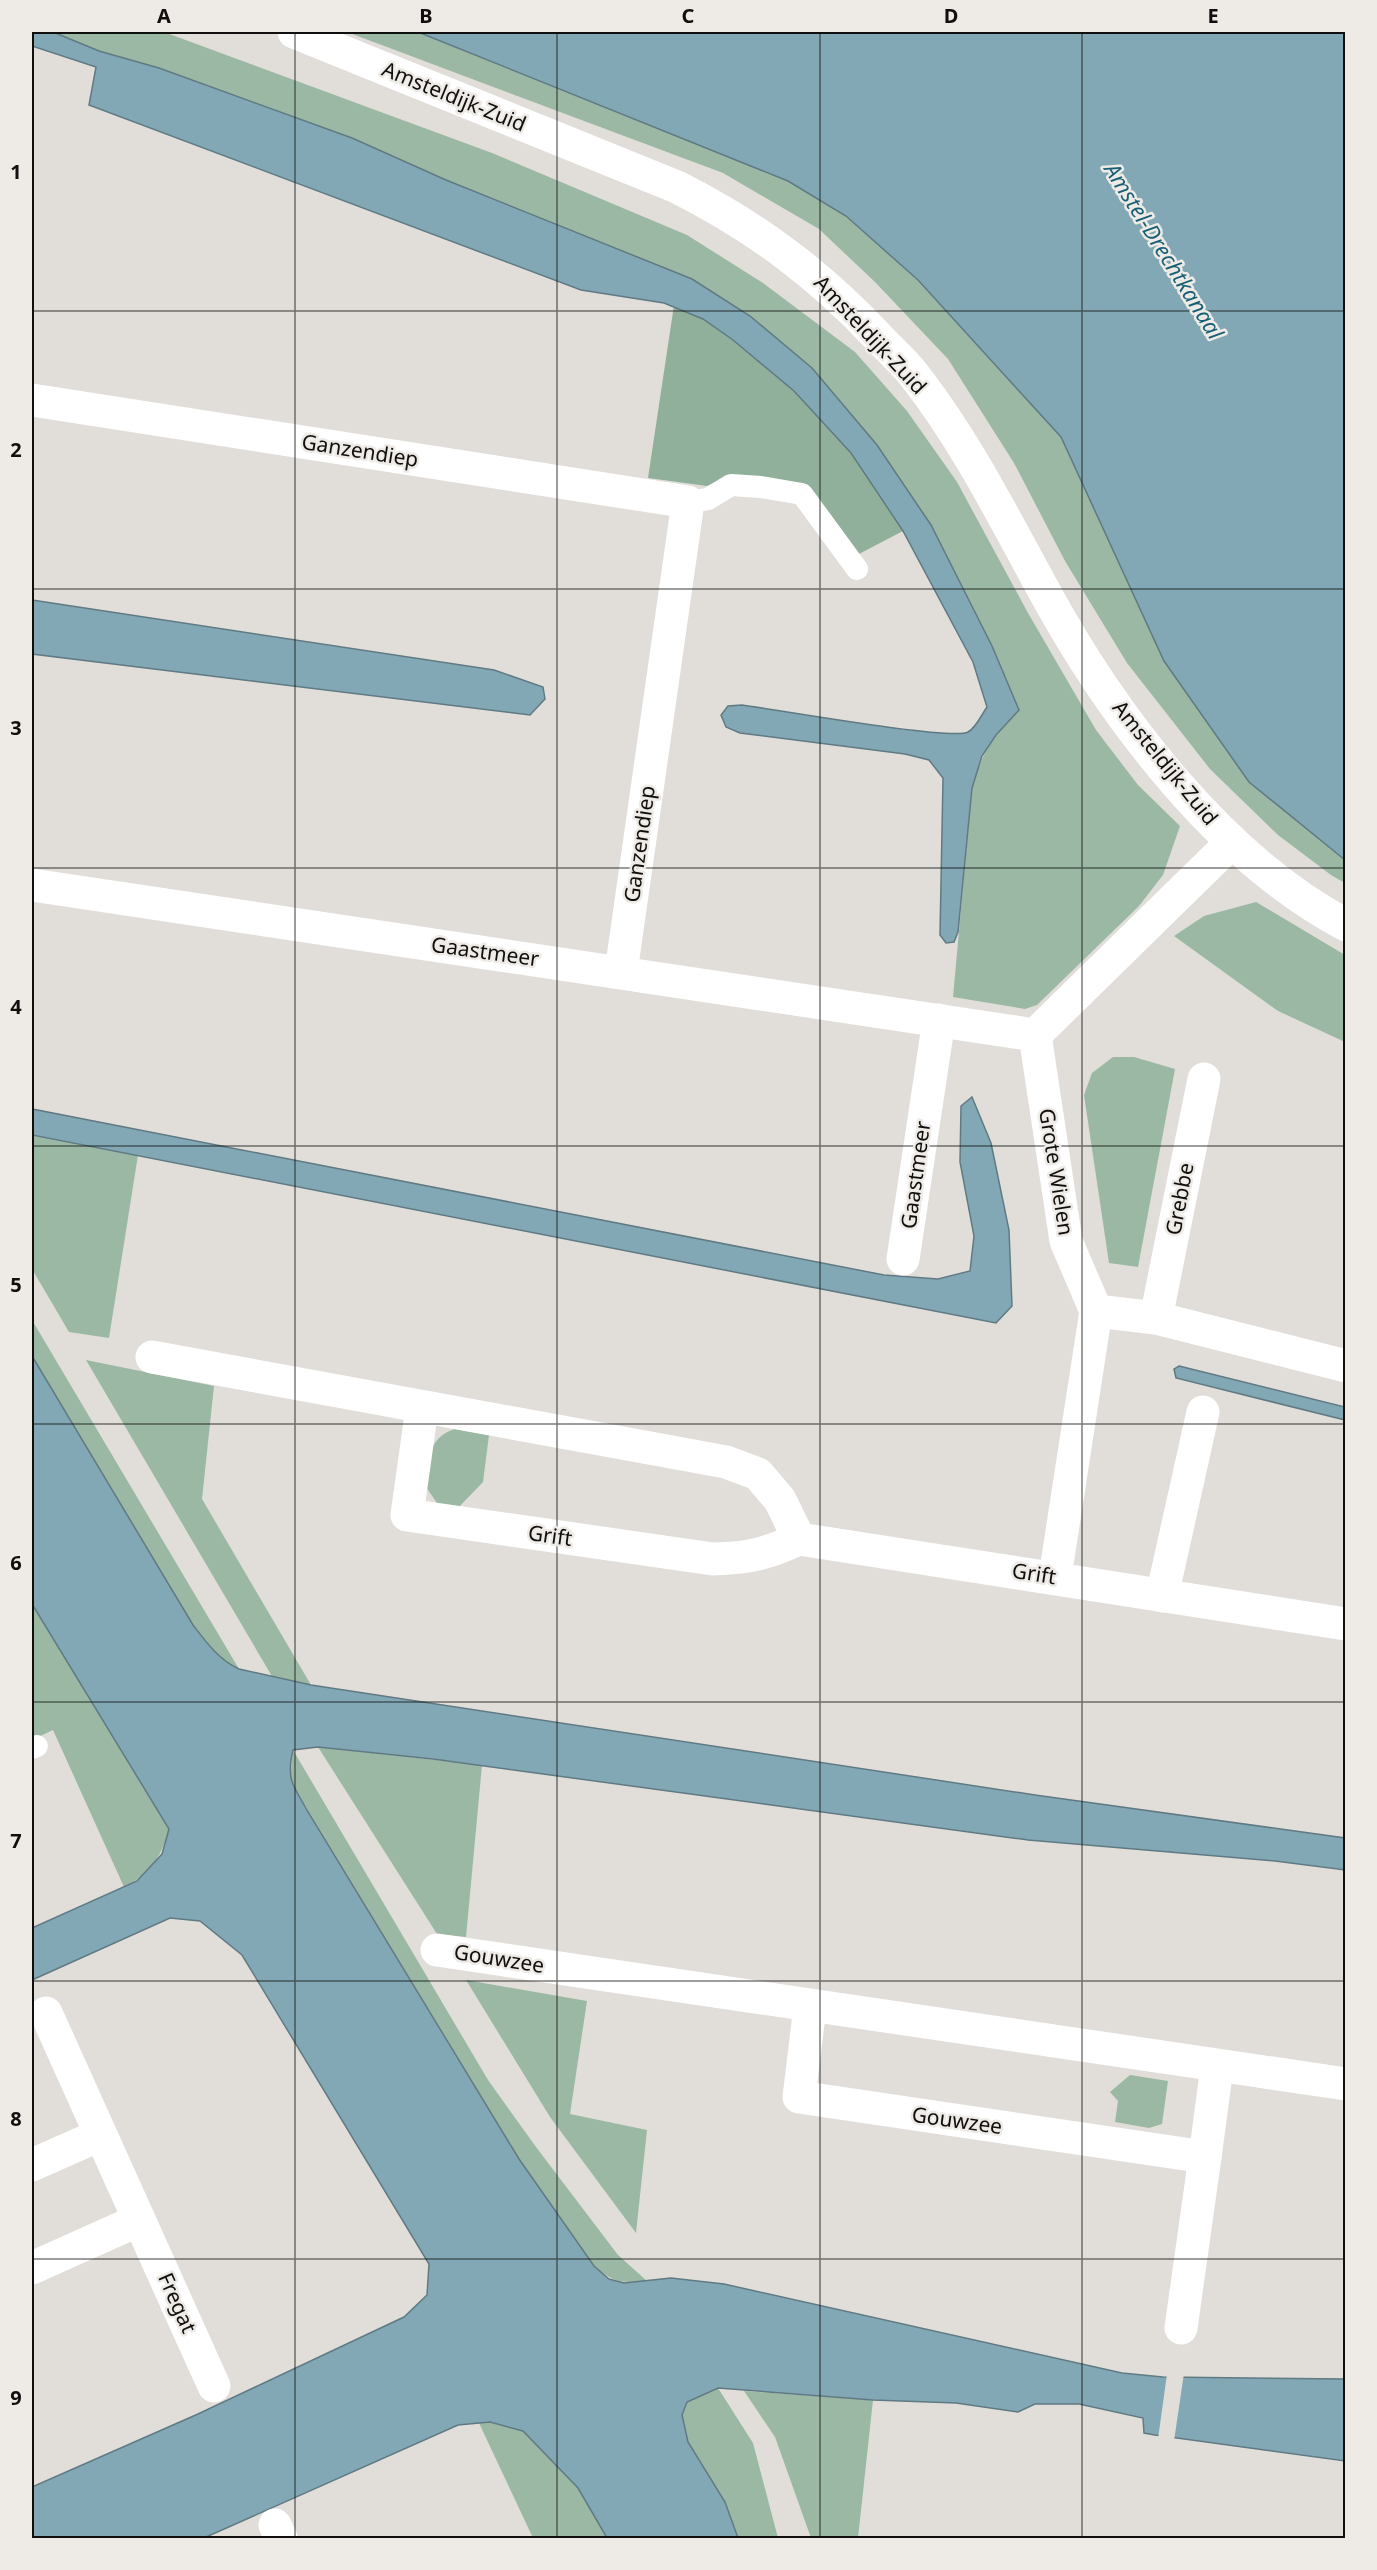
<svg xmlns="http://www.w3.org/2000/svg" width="1377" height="2570" font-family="'Noto Sans',sans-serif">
	<rect width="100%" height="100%" fill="#e1ded9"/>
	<g fill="#9ab8a4">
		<path d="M 53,32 L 164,32 L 492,153 L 687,235 L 763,283 L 855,352 L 907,411 L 957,482 L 1028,613 L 1096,730 L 1138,785 L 1180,826 L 1163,875 L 1139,906 L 1037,1005 L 1025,1009 L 953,997 L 972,788 C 981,759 987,743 1009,722 L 992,646 L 931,525 L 877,445 L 812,368 L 750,316 L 692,279 L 446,180 L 352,138 L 159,68 L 99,51 Z"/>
		<polygon points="347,32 418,32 788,181 846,216 918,280 1061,437 1164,661 1345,860 1345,883 1331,875 1278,835 1210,769 1127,663 1065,561 1014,463 948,359 875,282 819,229 723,173"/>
		<polygon points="1256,902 1345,955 1345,1042 1278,1011 1174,936 1204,916"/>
		<polygon points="1113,1057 1134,1057 1175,1069 1138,1267 1109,1263 1084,1095 1092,1073"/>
		<polygon points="32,1135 138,1155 109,1338 69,1332 32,1269"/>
		<path d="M 32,1320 L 239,1669 C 219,1660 206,1642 193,1625 L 32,1356 Z"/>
		<polygon points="86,1360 214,1386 202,1499 311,1685 273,1678"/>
		<path d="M 455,1429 L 489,1435 L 483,1482 L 457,1509 L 437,1503 L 426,1487 C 430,1461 426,1438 455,1429 Z"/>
		<path d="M 32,1604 L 169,1829 C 161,1857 151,1874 124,1887 L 53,1730 L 32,1740 Z"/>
		<polygon points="318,1747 482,1765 466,1937 437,1934"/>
		<path d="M 293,1750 L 488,2080 L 536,2147 L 618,2255 L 647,2281 C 621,2283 614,2283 594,2266 L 519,2159 L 290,1780 Z"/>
		<polygon points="466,1980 587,2001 570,2114 647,2130 636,2233 550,2117"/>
		<polygon points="1130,2075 1168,2081 1162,2124 1149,2128 1115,2122 1118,2101 1110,2092"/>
		<polygon points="718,2388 753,2443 778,2538 738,2538 725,2502 688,2442 682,2415 687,2402"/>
		<polygon points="744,2391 873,2400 858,2538 811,2538 775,2437"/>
		<polygon points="490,2422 523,2431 578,2488 607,2538 533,2538 479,2423"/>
	</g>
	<polygon fill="#90b09b" points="674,305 703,319 733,340 794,391 851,453 903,531 857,555 806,485 730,476 707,486 648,478"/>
	<g fill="#82a8b6" stroke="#607a83" stroke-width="1.5">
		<path d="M 32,32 L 53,32 L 99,51 L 159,68 L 352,138 L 446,180 L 692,279 L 750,316 L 812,368 L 877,445 L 931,525 L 992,646 L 1019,710 L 996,735 L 982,756 L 972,788 L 958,932 L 954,942 L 946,943 L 940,935 L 943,778 L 929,760 L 905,754 L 740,733 L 726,727 L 721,715 L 728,706 L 742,705 C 772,709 953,741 968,732 C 976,728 982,714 987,707 L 973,662 L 903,531 L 851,453 L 794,391 L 733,340 L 703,319 L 664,303 L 581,290 L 89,105 L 96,67 L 32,46 Z"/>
		<polygon points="418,32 1345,32 1345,860 1249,782 1164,661 1061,437 918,280 846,216 788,181"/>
		<polygon points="32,600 494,670 543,687 545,699 530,715 32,654"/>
		<polygon points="972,1097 991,1143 1009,1230 1012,1306 996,1323 32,1135 32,1109 884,1275 938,1279 970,1271 974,1236 960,1162 961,1106"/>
		<path d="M 32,1356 L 193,1625 C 206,1642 219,1660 239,1669 L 311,1685 L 1035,1795 L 1345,1838 L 1345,1870 L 1275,1861 L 1028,1840 L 433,1759 L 318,1747 L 293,1750 C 286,1780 293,1785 307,1810 L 519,2159 L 594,2266 L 609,2279 L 624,2283 L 671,2278 L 724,2284 L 1122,2373 L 1163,2377 L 1345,2379 L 1345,2461 L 1155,2435 L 1144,2433 L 1143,2418 L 1079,2404 L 1035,2404 L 1018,2412 L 956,2403 L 873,2400 L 718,2388 L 687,2402 L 682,2415 L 688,2442 L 725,2502 L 738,2538 L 607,2538 L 578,2488 L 523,2431 L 490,2422 L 458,2425 L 204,2538 L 32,2538 L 32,2487 L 198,2414 L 404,2317 L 427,2295 L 429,2264 L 242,1955 L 200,1921 L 170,1918 L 32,1980 L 32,1928 L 137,1881 L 162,1854 L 169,1829 L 32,1604 Z"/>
		<polygon points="1179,1366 1345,1407 1345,1420 1176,1378 1174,1369"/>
	</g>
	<polygon fill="#e1ded9" points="1184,2373 1174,2441 1158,2439 1167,2374"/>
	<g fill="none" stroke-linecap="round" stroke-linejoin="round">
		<g stroke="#fff" stroke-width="22">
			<polyline points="688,502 708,499 731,485 761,487 802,494 857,569"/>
			<polyline points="32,1748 37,1746"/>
		</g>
		<g stroke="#fff" stroke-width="33">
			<polyline points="32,400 688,502 621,972"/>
			<polyline points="32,885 1035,1035"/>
			<polyline points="1035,1035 1066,1241 1096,1311 1055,1577"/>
			<polyline points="1035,1035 1232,842"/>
			<polyline points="903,1259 939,1020"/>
			<polyline points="1096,1311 1156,1318 1346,1366"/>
			<polyline points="1156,1318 1204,1079"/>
			<polyline points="152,1357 726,1462 758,1474 780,1500 799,1539"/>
			<path d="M 422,1408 L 407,1515 L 713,1559 C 749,1558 766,1554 799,1539 C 981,1566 1163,1596 1346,1624"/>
			<polyline points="1162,1596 1203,1412"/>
			<polyline points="437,1950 1346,2084"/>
			<polyline points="810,2007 799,2097 1205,2157 1217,2067"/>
			<polyline points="46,2013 214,2386"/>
			<polyline points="32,2165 100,2135"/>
			<polyline points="32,2268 139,2220"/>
			<polyline points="1181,2328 1205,2157"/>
			<polyline points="275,2525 281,2538"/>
		</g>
		<path stroke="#fff" stroke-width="33" d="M 294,32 L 677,187 C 756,227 819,274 879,338 C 891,351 904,362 914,375 C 968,444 1006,522 1048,598 C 1115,719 1221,859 1346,925"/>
	</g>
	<path fill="none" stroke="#100f0d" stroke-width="1.5" stroke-opacity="0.55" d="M 295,32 L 295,2538M 557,32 L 557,2538M 820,32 L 820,2538M 1082,32 L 1082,2538M 32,311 L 1346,311M 32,589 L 1346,589M 32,868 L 1346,868M 32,1146 L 1346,1146M 32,1424 L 1346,1424M 32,1702 L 1346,1702M 32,1981 L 1346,1981M 32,2259 L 1346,2259"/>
	<g text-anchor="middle" stroke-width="5" stroke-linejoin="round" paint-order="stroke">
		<g font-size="21" fill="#100f0d" stroke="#eeebe6">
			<text transform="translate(454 97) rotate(22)" y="7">Amsteldijk-Zuid</text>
			<text transform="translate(870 335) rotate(47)" y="7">Amsteldijk-Zuid</text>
			<text transform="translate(360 451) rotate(9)" y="7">Ganzendiep</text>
			<text transform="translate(1165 763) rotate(51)" y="7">Amsteldijk-Zuid</text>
			<text transform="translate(640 844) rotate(-82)" y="7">Ganzendiep</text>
			<text transform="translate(485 952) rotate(8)" y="7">Gaastmeer</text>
			<text transform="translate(1056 1172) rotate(81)" y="7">Grote Wielen</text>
			<text transform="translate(916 1175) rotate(-82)" y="7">Gaastmeer</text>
			<text transform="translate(1180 1199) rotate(-79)" y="7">Grebbe</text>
			<text transform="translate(550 1536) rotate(8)" y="7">Grift</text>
			<text transform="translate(1034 1574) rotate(9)" y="7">Grift</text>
			<text transform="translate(499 1959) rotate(9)" y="7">Gouwzee</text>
			<text transform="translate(957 2121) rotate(8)" y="7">Gouwzee</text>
			<text transform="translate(177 2303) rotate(66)" y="7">Fregat</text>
		</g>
		<g font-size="22" font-style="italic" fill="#175f75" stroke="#eeebe6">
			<text transform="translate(1164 251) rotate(58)" y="8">Amstel-Drechtkanaal</text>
		</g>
	</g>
	<rect width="1377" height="2570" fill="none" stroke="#eeebe6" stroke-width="66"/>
	<rect x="33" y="33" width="1311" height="2504" fill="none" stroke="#100f0d" stroke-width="2"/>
	<g font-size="20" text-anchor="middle" font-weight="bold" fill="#100f0d">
		<text x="164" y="23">A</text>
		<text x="426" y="23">B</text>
		<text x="688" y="23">C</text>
		<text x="951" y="23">D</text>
		<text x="1213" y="23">E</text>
		<text x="16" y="179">1</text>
		<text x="16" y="457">2</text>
		<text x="16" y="735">3</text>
		<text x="16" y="1014">4</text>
		<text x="16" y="1292">5</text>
		<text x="16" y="1570">6</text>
		<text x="16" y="1848">7</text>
		<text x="16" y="2126">8</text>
		<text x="16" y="2405">9</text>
	</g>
</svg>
